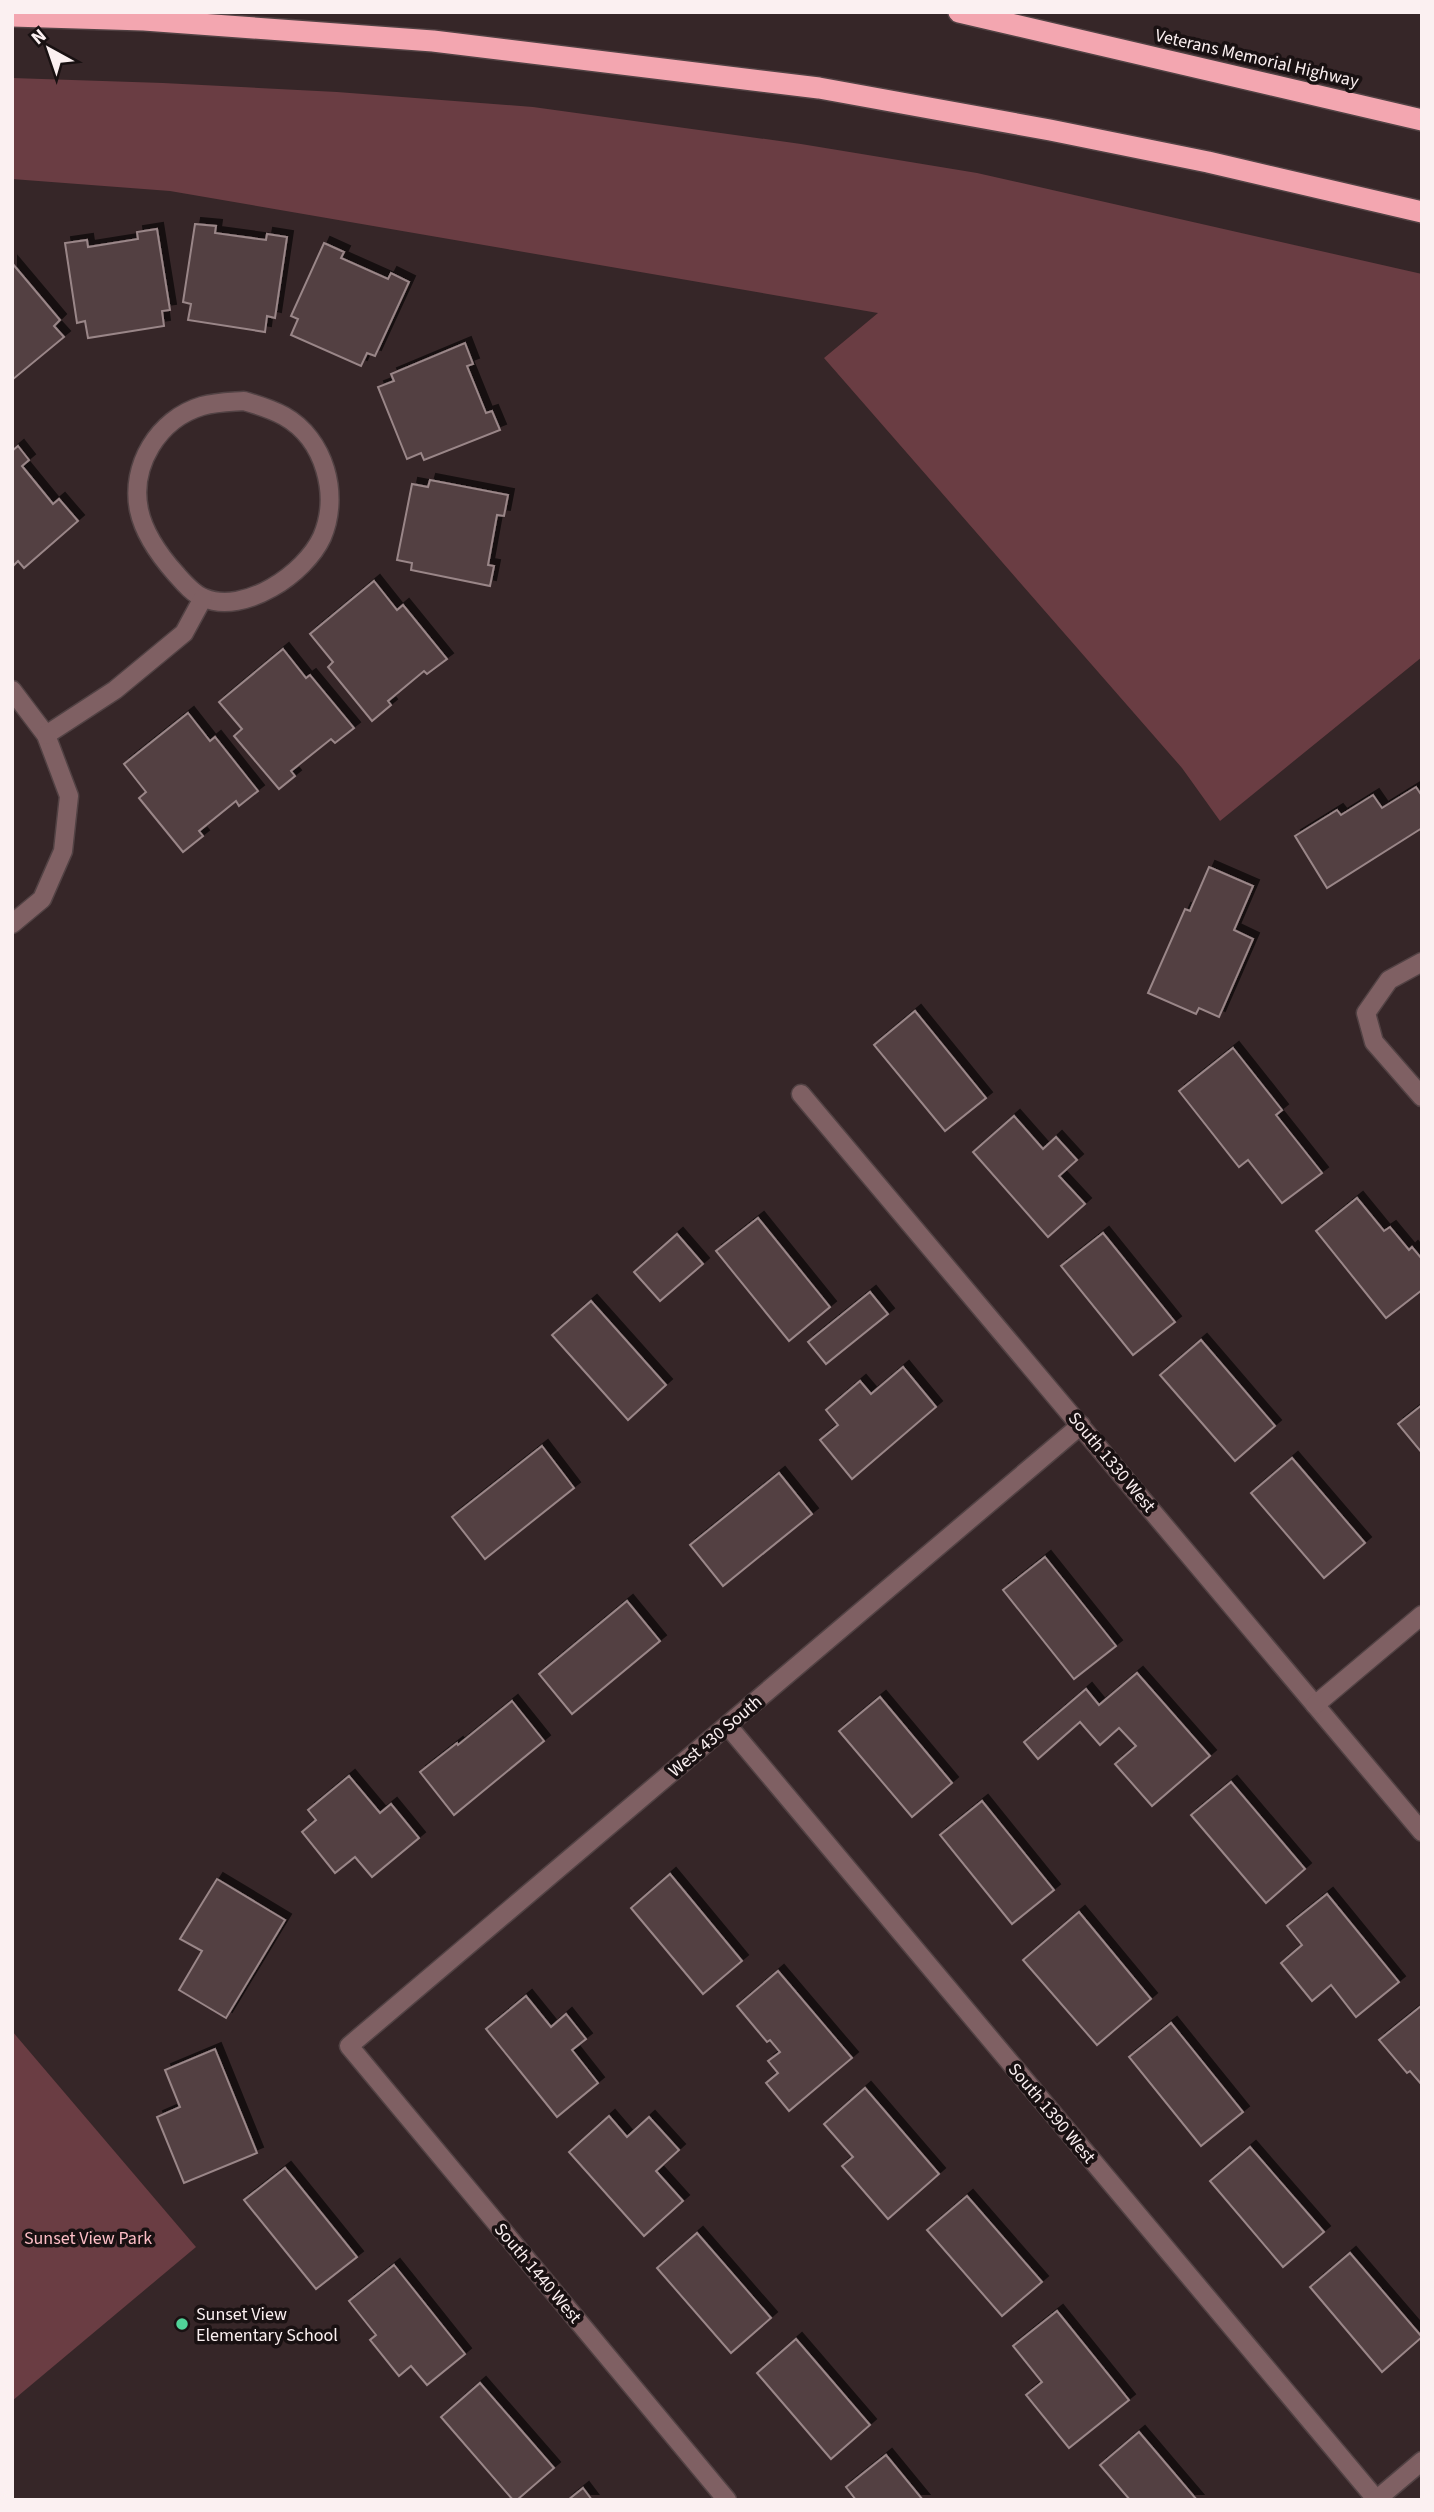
<svg xmlns="http://www.w3.org/2000/svg" width="1434" height="2512" font-family="'Source Sans 3',sans-serif">
	<defs>
		<filter id="shadow"><feDropShadow dx="6" dy="-6" stdDeviation="0" flood-color="#0009"/></filter>
	</defs>
	<rect width="100%" height="100%" fill="#362628"/>
	<g fill="#6a3d43">
		<polygon points="12,78 163,83 337,92 533,107 801,144 977,173 1422,274 1422,657 1220,821 1182,768 824,358 878,313 170,191 12,179"/>
		<polygon points="12,2031 196,2247 12,2401"/>
	</g>
	<g fill="#524143" stroke="#9a8688" stroke-width="2" filter="url(#shadow)">
		<polygon points="195,224 216,226 215,233 266,240 267,234 287,237 275,318 267,316 265,332 188,320 191,304 183,302"/>
		<polygon points="157,229 170,310 162,311 164,326 88,338 85,321 77,323 65,243 87,240 88,247 138,239 137,232"/>
		<polygon points="324,243 344,252 341,258 388,279 391,273 409,282 375,356 367,353 361,366 291,335 298,319 291,316"/>
		<polygon points="12,263 60,320 54,326 64,337 12,380"/>
		<polygon points="465,343 473,364 467,366 486,413 492,411 500,430 424,460 421,453 407,459 378,387 394,381 391,374"/>
		<polygon points="18,446 29,460 22,466 53,504 59,499 78,521 24,568 18,561 12,567 12,451"/>
		<polygon points="430,480 508,495 504,516 497,515 488,565 494,566 490,586 411,570 412,563 397,560 412,484 428,487"/>
		<polygon points="374,581 397,610 403,605 447,659 427,674 424,671 388,701 391,705 372,721 328,667 333,662 310,634"/>
		<polygon points="283,649 306,678 310,675 354,728 335,743 331,739 291,771 295,776 279,789 234,736 242,729 219,702"/>
		<polygon points="188,713 210,741 215,737 258,791 239,806 236,801 199,831 203,836 183,852 139,798 146,792 124,764"/>
		<polygon points="1416,787 1422,796 1422,828 1327,888 1295,836 1337,810 1341,815 1373,795 1382,808"/>
		<polygon points="1209,867 1253,886 1234,930 1253,939 1219,1017 1199,1008 1196,1014 1148,993 1185,909 1190,911"/>
		<polygon points="915,1011 986,1098 945,1131 874,1045"/>
		<polygon points="1233,1048 1282,1110 1276,1115 1322,1173 1282,1203 1248,1160 1239,1167 1179,1091"/>
		<polygon points="1014,1116 1043,1149 1056,1137 1077,1160 1059,1176 1085,1204 1048,1237 973,1152"/>
		<polygon points="1357,1198 1384,1231 1390,1227 1409,1250 1412,1247 1422,1259 1422,1290 1386,1318 1316,1231"/>
		<polygon points="758,1218 830,1307 789,1341 716,1251"/>
		<polygon points="1103,1233 1175,1322 1133,1355 1061,1266"/>
		<polygon points="677,1234 703,1264 660,1301 634,1272"/>
		<polygon points="870,1292 888,1314 826,1364 808,1342"/>
		<polygon points="591,1301 666,1385 628,1420 552,1335"/>
		<polygon points="1201,1340 1275,1426 1235,1461 1160,1375"/>
		<polygon points="903,1367 936,1407 852,1479 820,1440 838,1425 826,1410 860,1381 871,1394"/>
		<polygon points="1422,1405 1422,1453 1398,1424"/>
		<polygon points="542,1446 574,1488 485,1559 452,1517"/>
		<polygon points="1292,1458 1365,1543 1324,1578 1251,1493"/>
		<polygon points="779,1473 812,1514 723,1586 690,1545"/>
		<polygon points="1045,1557 1116,1646 1074,1679 1003,1590"/>
		<polygon points="627,1601 660,1641 572,1714 539,1674"/>
		<polygon points="1137,1673 1210,1756 1152,1806 1115,1764 1136,1746 1119,1728 1100,1745 1080,1722 1038,1759 1024,1742 1086,1689 1099,1705"/>
		<polygon points="880,1697 952,1783 912,1817 839,1731"/>
		<polygon points="512,1701 544,1741 454,1815 420,1772 457,1743 458,1745"/>
		<polygon points="349,1776 380,1813 391,1804 419,1838 372,1877 355,1857 335,1873 302,1832 316,1820 308,1810"/>
		<polygon points="1231,1782 1305,1869 1266,1903 1191,1815"/>
		<polygon points="982,1801 1054,1890 1012,1924 940,1835"/>
		<polygon points="670,1874 742,1961 703,1994 631,1908"/>
		<polygon points="217,1879 285,1920 226,2018 179,1990 202,1951 180,1939"/>
		<polygon points="1327,1894 1399,1982 1356,2017 1331,1985 1312,2001 1281,1963 1302,1945 1287,1926"/>
		<polygon points="1079,1912 1151,1999 1097,2045 1023,1960"/>
		<polygon points="778,1971 852,2058 789,2111 766,2083 778,2073 768,2061 780,2052 770,2040 767,2042 737,2006"/>
		<polygon points="526,1996 551,2027 566,2014 586,2039 572,2050 598,2083 557,2117 486,2029"/>
		<polygon points="1421,2006 1422,2007 1422,2085 1410,2071 1407,2073 1379,2040"/>
		<polygon points="1171,2023 1243,2112 1201,2146 1129,2057"/>
		<polygon points="215,2049 257,2153 184,2183 157,2117 180,2107 165,2070"/>
		<polygon points="865,2088 939,2174 888,2219 842,2166 853,2157 824,2124"/>
		<polygon points="609,2116 627,2137 649,2117 679,2150 656,2171 683,2201 644,2236 569,2152"/>
		<polygon points="1250,2147 1324,2232 1283,2267 1210,2181"/>
		<polygon points="285,2168 357,2257 316,2289 244,2200"/>
		<polygon points="967,2196 1042,2282 1002,2316 927,2230"/>
		<polygon points="697,2233 771,2318 731,2353 657,2268"/>
		<polygon points="1350,2253 1422,2337 1382,2372 1310,2287"/>
		<polygon points="394,2265 465,2354 427,2385 411,2366 399,2376 370,2340 376,2335 349,2301"/>
		<polygon points="1057,2311 1129,2400 1069,2448 1026,2395 1042,2382 1013,2346"/>
		<polygon points="796,2339 870,2425 831,2459 757,2373"/>
		<polygon points="480,2383 554,2468 517,2500 513,2500 441,2417"/>
		<polygon points="1139,2432 1197,2500 1130,2500 1100,2465"/>
		<polygon points="886,2455 923,2500 856,2500 846,2487"/>
		<polygon points="583,2488 592,2500 568,2500"/>
	</g>
	<g fill="none" stroke-linecap="round" stroke-linejoin="round">
		<defs>
			<g id="street">
				<path d="M 244,401 C 258,405 271,409 284,416 C 325,439 340,495 322,537 C 305,574 244,615 204,598 C 193,594 183,582 176,574 C 160,556 144,534 139,510 C 130,466 158,419 202,406 C 216,402 230,402 244,401 Z"/>
				<polyline points="12,690 46,735 69,796 63,851 42,899 12,924"/>
				<polyline points="46,735 115,690 184,633 203,598"/>
				<polyline points="1422,962 1389,980 1366,1013 1374,1042 1422,1097"/>
				<polyline points="801,1094 1422,1832"/>
				<polyline points="1315,1705 1422,1615"/>
				<polyline points="728,1726 1376,2499"/>
				<polyline points="727,2500 349,2046 1081,1425"/>
				<polyline points="1376,2500 1422,2461"/>
			</g>
			<g id="highway">
				<polyline points="959,12 1422,120"/>
				<polyline points="12,16 144,20 433,41 819,88 1050,130 1208,162 1422,212"/>
			</g>
		</defs>
		<use href="#street" stroke="#524244" stroke-width="21"/>
		<use href="#highway" stroke="#524244" stroke-width="24"/>
		<use href="#street" stroke="#7f6063" stroke-width="18"/>
		<use href="#highway" stroke="#f3a6b0" stroke-width="21"/>
	</g>
	<circle fill="#50d398" stroke="#191112" stroke-width="2.5" cx="182" cy="2324" r="7"/>
	<g text-anchor="middle" stroke-width="7" stroke-linejoin="round" paint-order="stroke">
		<g font-size="18" fill="#fbf0f1" stroke="#191112">
			<text transform="translate(1257 58) rotate(13)" y="6">Veterans Memorial Highway</text>
			<text transform="translate(1112 1462) rotate(50)" y="6">South 1330 West</text>
			<text transform="translate(715 1736) rotate(-40)" y="6">West 430 South</text>
			<text transform="translate(1052 2113) rotate(50)" y="6">South 1390 West</text>
			<text transform="translate(538 2273) rotate(50)" y="6">South 1440 West</text>
		</g>
		<g font-size="18" fill="#fdbec6" stroke="#191112">
			<text x="88" y="2244">Sunset View Park</text>
		</g>
		<g font-size="18" fill="#fbf0f1" stroke="#191112" text-anchor="start">
			<text x="196" y="2320">Sunset View<tspan x="196" dy="21">Elementary School</tspan></text>
		</g>
	</g>
	<rect width="1434" height="2512" fill="none" stroke="#fbf0f1" stroke-width="28"/>
	<g transform="translate(49 49) rotate(320)" stroke="#191112" stroke-width="5" paint-order="stroke">
	<path d="M0-5L12 26L0 18L-12 26Z" fill="#fbf0f1"/>
	<text y="-10" font-size="19" font-weight="bold" text-anchor="middle" fill="#fbf0f1">N</text>
	</g>
</svg>
